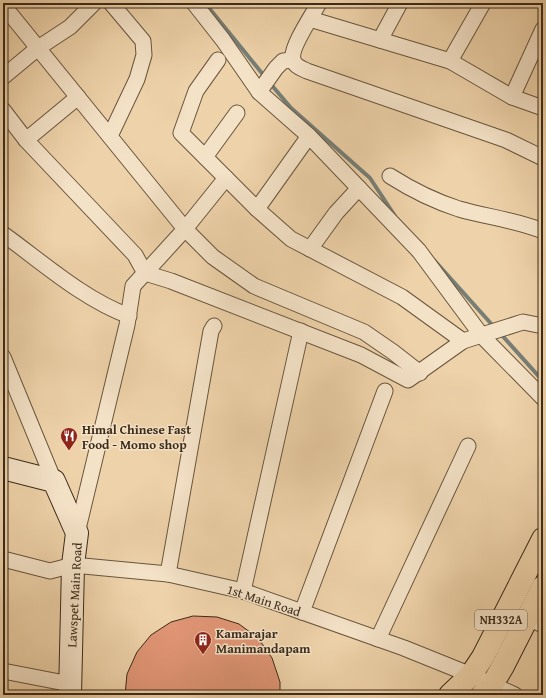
<svg xmlns="http://www.w3.org/2000/svg" width="546" height="698" font-family="'Gentium Book Plus',serif">
	<rect width="100%" height="100%" fill="#eed2a9"/>
	<filter id="stains"><feTurbulence type="fractalNoise" baseFrequency=".005" numOctaves="4"/><feColorMatrix values="0 0 0 0 .2 0 0 0 0 .09 0 0 0 0 .02 0 0 0 .5 -.17"/></filter>
	<radialGradient id="worn" r=".72"><stop offset=".6" stop-color="#630" stop-opacity="0"/><stop offset="1" stop-color="#630" stop-opacity=".3"/></radialGradient>
	<g fill="none" stroke-linecap="round" stroke-linejoin="round">
		<g stroke="#767e76" stroke-width="4">
			<polyline points="205,3 265,77"/>
			<polyline points="269,82 291,108 370,178 395,216"/>
			<polyline points="434,260 495,328"/>
			<polyline points="500,333 543,381"/>
		</g>
	</g>
	<polygon fill="#e09575" stroke="#3b2b1b" points="193,616 217,617 239,624 258,638 272,658 280,682 280,695 125,695 127,674 137,652 151,635 171,622"/>
	<g fill="none" stroke-linecap="round" stroke-linejoin="round">
		<defs>
			<g id="street">
				<polyline points="194,3 223,40 259,92 309,136 419,251 482,336 543,398"/>
				<path d="M 319,3 C 313,14 290,48 293,59 C 294,66 301,68 307,71 L 506,140 L 543,158"/>
				<polyline points="483,3 450,61 512,97 543,108"/>
				<polyline points="3,5 185,229 213,257 254,286 364,332 393,352 420,373"/>
				<polyline points="310,19 450,61"/>
				<polyline points="380,40 400,3"/>
				<polyline points="218,60 196,91 181,133 257,209 291,239 402,297 463,341"/>
				<polyline points="3,77 38,48 70,27 94,3"/>
				<polyline points="259,92 276,68 283,61 293,60"/>
				<polyline points="512,97 543,29"/>
				<polyline points="3,110 26,140 135,255 145,273 171,281 361,355 408,380 463,341 523,322 543,326"/>
				<polyline points="110,136 137,79 144,55 143,41 111,3"/>
				<polyline points="26,140 78,97"/>
				<polyline points="205,157 237,113"/>
				<path d="M 390,176 C 412,190 434,201 459,209 C 487,217 516,220 543,231"/>
				<polyline points="257,209 309,136"/>
				<path d="M 3,234 C 42,262 83,299 129,316"/>
				<polyline points="310,249 336,213 359,188"/>
				<polyline points="3,357 54,481"/>
				<polyline points="77,533 127,325 133,286 185,229 226,178"/>
				<polyline points="3,559 50,571 73,565 168,574 243,591 404,648 471,675 515,695"/>
				<polyline points="168,574 211,331 214,326"/>
				<polyline points="243,591 301,331"/>
				<polyline points="302,612 385,391"/>
				<polyline points="527,618 543,625"/>
				<polyline points="378,639 468,446"/>
				<polyline points="3,671 70,684"/>
			</g>
			<polyline id="secondary" points="3,468 54,481 77,533 73,565 70,695"/>
			<g id="highway">
				<polyline points="450,695 471,675 483,657 543,539"/>
				<polyline points="482,695 492,685 503,666 543,587"/>
			</g>
		</defs>
		<use href="#street" stroke="#68553e" stroke-width="17"/>
		<use href="#secondary" stroke="#3b2b1b" stroke-width="24"/>
		<use href="#highway" stroke="#3b2b1b" stroke-width="24"/>
		<use href="#street" stroke="#f4e2c7" stroke-width="15"/>
		<use href="#secondary" stroke="#f4e2c7" stroke-width="22"/>
		<use href="#highway" stroke="#eed2a9" stroke-width="22"/>
	</g>
	<defs>
		<symbol id="restaurant-pin" viewBox="-11 -11 22 30"><path d="M0 17L-7.5 6A9.5 9.5 0 1 1 7.5 6Z" fill="#8f2418" stroke="#f4e2c7"/><path d="M-5-6h1v4h1v-4h1v4h1v-4h1v5L-1.5 .5V6h-2V.5L-5-1ZM5-6V6H3V1.5H1.5Q1.5-4 5-6Z" fill="#fff"/></symbol>
		<symbol id="building-pin" viewBox="-11 -11 22 30"><path d="M0 17L-7.5 6A9.5 9.5 0 1 1 7.5 6Z" fill="#8f2418" stroke="#f4e2c7"/><path d="M-4-6H4V6H1V3H-1V6H-4ZM-2.5-4.3h1.7v1.8h-1.7ZM.8-4.3h1.7v1.8H.8ZM-2.5-1h1.7V.8h-1.7ZM.8-1h1.7V.8H.8Z" fill="#fff"/></symbol>
	</defs>
	<g fill-rule="evenodd">
		<use href="#restaurant-pin" x="59" y="426" width="20" height="27"/>
		<use href="#building-pin" x="193" y="630" width="20" height="27"/>
	</g>
	<g text-anchor="middle" stroke-width="3" stroke-linejoin="round" paint-order="stroke">
		<rect fill="#f4e2c7" stroke="#72624f" stroke-width="1" x="475" y="610" width="52" height="20" rx="3"/>
		<g font-size="12" font-weight="bold" fill="#3b2b1b">
			<text x="501" y="624">NH332A</text>
		</g>
		<g font-size="13" font-weight="bold" fill="#3b2b1b" stroke="#f4e2c7" text-anchor="start">
			<text x="82" y="434">Himal Chinese Fast<tspan x="82" dy="15">Food - Momo shop</tspan></text>
			<text x="216" y="638">Kamarajar<tspan x="216" dy="15">Manimandapam</tspan></text>
		</g>
		<g font-size="13" fill="#3b2b1b" stroke="#f4e2c7">
			<text transform="translate(74 595) rotate(-87)" y="5">Lawspet Main Road</text>
			<text transform="translate(264 600) rotate(18)" y="5">1st Main Road</text>
		</g>
	</g>
	<rect width="546" height="698" fill="none" stroke="#eed2a9" stroke-width="16"/>
	<rect x="4" y="4" width="538" height="690" fill="none" stroke="#3b2b1b" stroke-width="2"/>
	<rect x="8" y="8" width="530" height="682" fill="none" stroke="#3b2b1b"/>
	<rect width="100%" height="100%" filter="url(#stains)"/>
	<rect width="100%" height="100%" fill="url(#worn)"/>
</svg>
